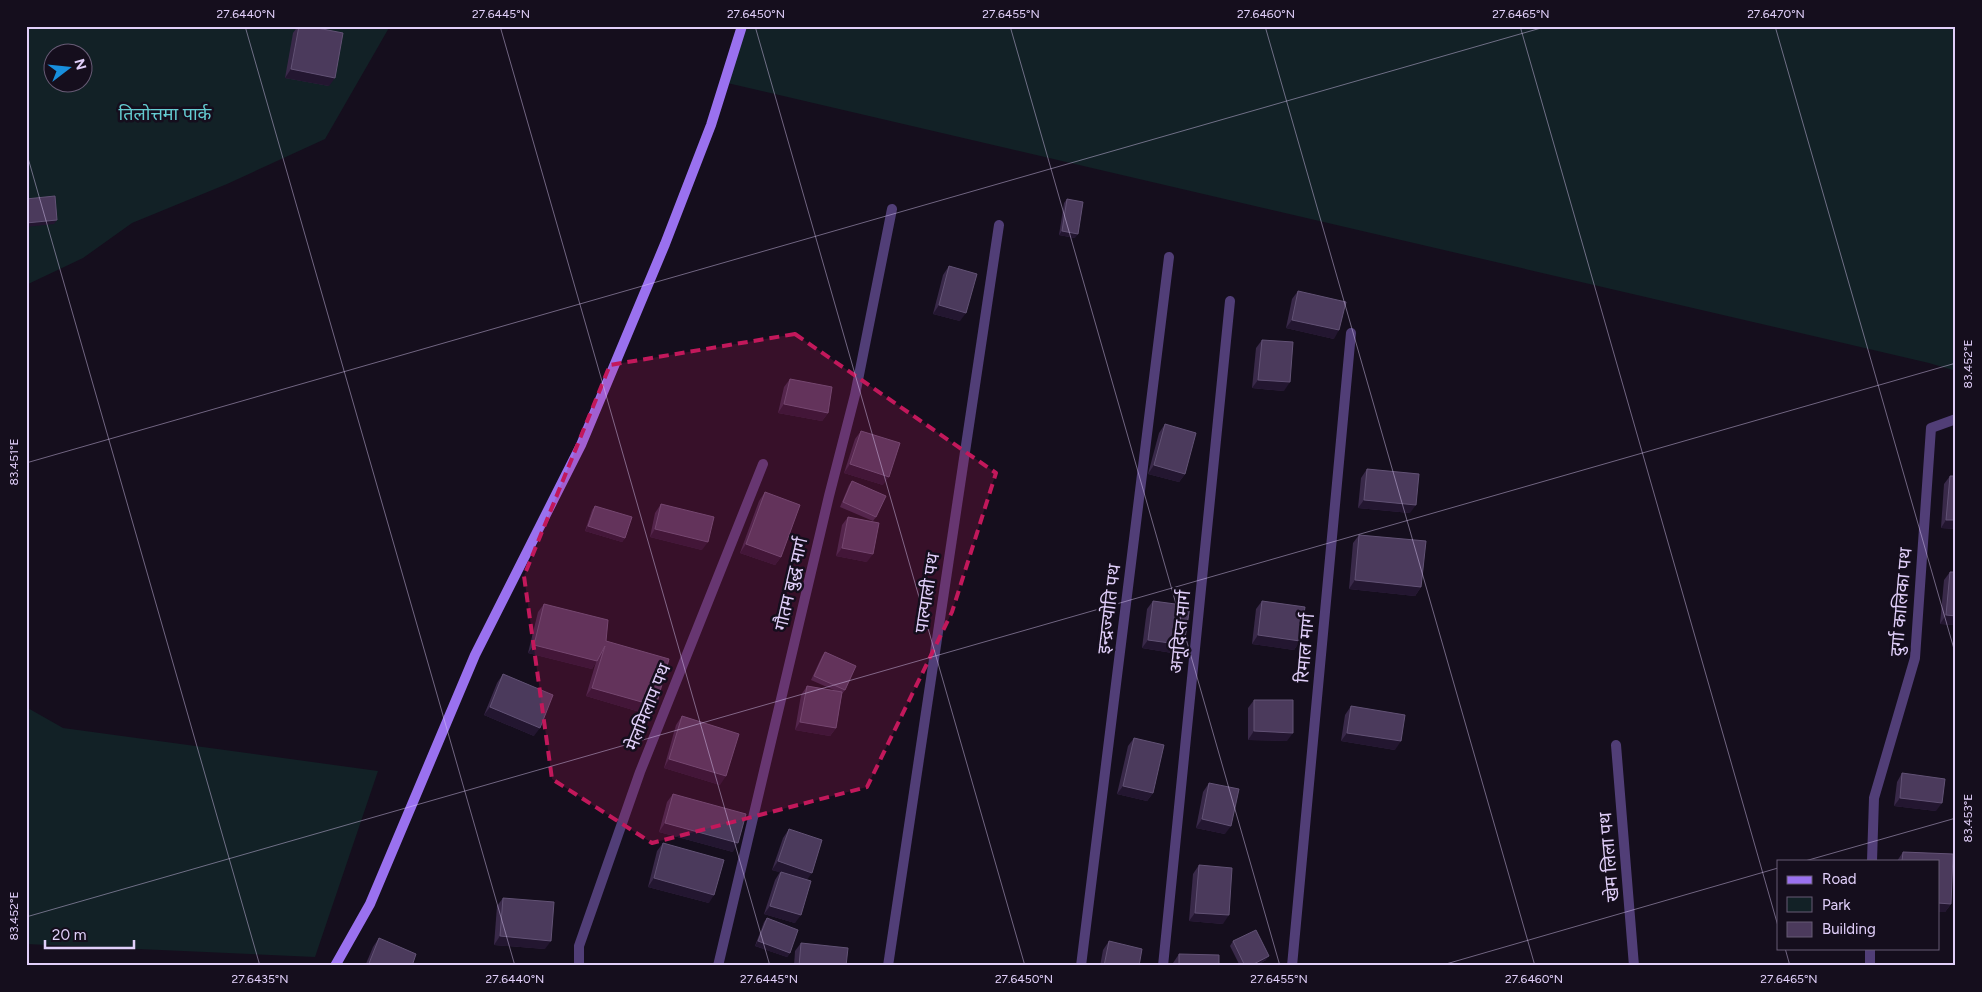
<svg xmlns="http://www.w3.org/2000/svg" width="1982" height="992" font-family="Figtree,'Noto Sans Devanagari',sans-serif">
	<rect width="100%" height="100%" fill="#150e1d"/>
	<g fill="#122126" fill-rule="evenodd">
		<path d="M 26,26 L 390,26 L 325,139 L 227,184 L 132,223 L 83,258 L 26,285 ZM 52,52 L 82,52 L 82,82 L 52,82 Z"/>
		<polygon points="742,26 1956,26 1956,371 1929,363 723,82"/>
		<polygon points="26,707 63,728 378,771 315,957 26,944"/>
	</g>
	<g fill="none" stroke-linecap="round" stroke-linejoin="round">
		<g stroke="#513e77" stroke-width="10">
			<polyline points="1616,745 1634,966"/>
			<polyline points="1872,861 1874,798 1915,658 1931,428 1956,419"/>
			<polyline points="579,966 579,946 640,772 763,464"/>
			<polyline points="718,966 829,496 855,395 892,209"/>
			<polyline points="888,966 999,225"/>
			<polyline points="1081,966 1169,257"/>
			<polyline points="1163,966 1230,301"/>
			<polyline points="1292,966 1351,333"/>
			<polyline points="1870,966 1870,948"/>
		</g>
		<polyline stroke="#9a71ef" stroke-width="10" points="335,966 370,904 475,655 581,445 665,244 711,125 742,26"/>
	</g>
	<g fill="#392949">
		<polygon points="298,26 307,26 329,86 285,78 293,33"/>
		<polygon points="1067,199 1075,238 1059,235 1064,203"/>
		<polygon points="949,266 960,321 933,314 943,275"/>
		<polygon points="1298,291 1334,339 1286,328 1292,299"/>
		<polygon points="1262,340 1284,391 1252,388 1256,348"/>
		<polygon points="790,379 828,413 822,421 778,413 784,387"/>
		<polygon points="1165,424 1185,474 1179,482 1148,474 1159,433"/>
		<polygon points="861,431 883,485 844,473 855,439"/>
		<polygon points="1367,469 1410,513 1358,508 1361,478"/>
		<polygon points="1950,476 1956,529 1941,528 1944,484"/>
		<polygon points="852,481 876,517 873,521 840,507 849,485"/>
		<polygon points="765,492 781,557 775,565 740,553 759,501"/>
		<polygon points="661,504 702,550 650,537 655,513"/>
		<polygon points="595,506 625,538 622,542 585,531 592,510"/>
		<polygon points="848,517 867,562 836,556 842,525"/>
		<polygon points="1359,535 1421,587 1415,596 1349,589 1353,543"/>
		<polygon points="1950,572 1956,625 1940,624 1944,580"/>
		<polygon points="1153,601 1184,645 1178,654 1142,648 1147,609"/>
		<polygon points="1262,601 1300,641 1294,650 1252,644 1256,609"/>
		<polygon points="544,604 606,641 656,706 650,715 586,696 596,662 592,669 528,653 538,612"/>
		<polygon points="825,652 845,690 842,694 836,728 830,736 795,730 801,695 807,686 836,691 811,680 822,656"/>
		<polygon points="503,674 534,736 484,715 497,683"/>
		<polygon points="1254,700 1287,741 1248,740 1248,708"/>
		<polygon points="1351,706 1395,750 1341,741 1345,715"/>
		<polygon points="682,716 720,785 664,768 676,725"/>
		<polygon points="1134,738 1153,793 1147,801 1117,794 1128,746"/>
		<polygon points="1902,773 1936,811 1894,806 1897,782"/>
		<polygon points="1209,783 1225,834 1196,828 1203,792"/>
		<polygon points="673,794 733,852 659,832 667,802"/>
		<polygon points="789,829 807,880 795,923 764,914 775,880 780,872 772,870 783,838"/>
		<polygon points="663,843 709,903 648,887 657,851"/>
		<polygon points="1903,852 1953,854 1951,904 1945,912 1938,912 1938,861 1897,861"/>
		<polygon points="1199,865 1223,924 1189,921 1193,874"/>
		<polygon points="503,898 545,949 494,945 497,906"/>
		<polygon points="767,918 790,953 787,957 755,946 764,922"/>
		<polygon points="379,938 412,966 365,966 373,947"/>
		<polygon points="1109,941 1139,966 1100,966 1103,950"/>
		<polygon points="1233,941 1266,960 1256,966 1240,966 1230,946"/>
		<polygon points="801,943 846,966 794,966 795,951"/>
		<polygon points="1179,954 1219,966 1173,966 1173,963"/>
	</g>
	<g fill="#231630">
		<polygon points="291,69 335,78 329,86 285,78"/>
		<polygon points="57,220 54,224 26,227 26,223"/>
		<polygon points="1062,231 1078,234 1075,238 1059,235"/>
		<polygon points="939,305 966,313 960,321 933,314"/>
		<polygon points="1292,320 1339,330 1334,339 1286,328"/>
		<polygon points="1258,380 1290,382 1284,391 1252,388"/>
		<polygon points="784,404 828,413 822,421 778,413"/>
		<polygon points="850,464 889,477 883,485 844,473"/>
		<polygon points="1154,465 1185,474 1179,482 1148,474"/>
		<polygon points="1364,500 1416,505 1410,513 1358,508"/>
		<polygon points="1946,520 1956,520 1956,529 1941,528"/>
		<polygon points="588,526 625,538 622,542 585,531"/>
		<polygon points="655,529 708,542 702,550 650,537"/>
		<polygon points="746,544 781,557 775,565 740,553"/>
		<polygon points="842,548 873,554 867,562 836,556"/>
		<polygon points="1355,580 1421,587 1415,596 1349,589"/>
		<polygon points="1946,615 1956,616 1956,625 1940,624"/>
		<polygon points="1258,635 1300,641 1294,650 1252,644"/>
		<polygon points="1148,640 1184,645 1178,654 1142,648"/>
		<polygon points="534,645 597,661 592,669 528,653"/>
		<polygon points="592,688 656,706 650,715 586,696"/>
		<polygon points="490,707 540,728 534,736 484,715"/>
		<polygon points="800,722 836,728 830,736 795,730"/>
		<polygon points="1254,731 1293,733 1287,741 1248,740"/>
		<polygon points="1347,733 1401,741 1395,750 1341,741"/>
		<polygon points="669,759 726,776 720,785 664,768"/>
		<polygon points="1123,786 1153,793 1147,801 1117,794"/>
		<polygon points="1900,798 1942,803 1936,811 1894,806"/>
		<polygon points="1202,819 1231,826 1225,834 1196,828"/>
		<polygon points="665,823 738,843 733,852 659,832"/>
		<polygon points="778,861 812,873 806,881 772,870"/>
		<polygon points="654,878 714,895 709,903 648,887"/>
		<polygon points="1938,903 1951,904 1945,912 1938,912"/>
		<polygon points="770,906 801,915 795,923 764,914"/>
		<polygon points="1195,913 1229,915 1223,924 1189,921"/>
		<polygon points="500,936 551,941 545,949 494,945"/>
		<polygon points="758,941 790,953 787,957 755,946"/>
		<polygon points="1269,956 1266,960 1256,966 1250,966"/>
	</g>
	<g fill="#4b3a5c" stroke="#625275">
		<polygon points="299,26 307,26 343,33 335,78 291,69"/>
		<polygon points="55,196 57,220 26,223 26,199"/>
		<polygon points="1067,199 1083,202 1078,234 1062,231"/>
		<polygon points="949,266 977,274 966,313 939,305"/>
		<polygon points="1298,291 1346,302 1339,330 1292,320"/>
		<polygon points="1262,340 1293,342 1290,382 1258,380"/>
		<polygon points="790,379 832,387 828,413 784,404"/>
		<polygon points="1165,424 1196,433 1185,474 1154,465"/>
		<polygon points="861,431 900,443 889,477 850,464"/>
		<polygon points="1367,469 1419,474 1416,505 1364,500"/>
		<polygon points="1950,476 1956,476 1956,520 1946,520"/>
		<polygon points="852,481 886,496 876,517 843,502"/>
		<polygon points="765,492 800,505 781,557 746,544"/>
		<polygon points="661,504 714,517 708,542 655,529"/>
		<polygon points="595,506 632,517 625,538 588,526"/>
		<polygon points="848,517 879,523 873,554 842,548"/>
		<polygon points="1359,535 1426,541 1421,587 1355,580"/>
		<polygon points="1950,572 1956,572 1956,616 1946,615"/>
		<polygon points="1153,601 1190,606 1184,645 1148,640"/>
		<polygon points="1262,601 1305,607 1300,641 1258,635"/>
		<polygon points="544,604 608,620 606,641 669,659 656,706 592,688 605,646 597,661 534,645"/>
		<polygon points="825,652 856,666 845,690 814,676"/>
		<polygon points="503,674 553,695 540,728 490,707"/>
		<polygon points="807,686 842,692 836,728 800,722"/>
		<polygon points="1254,700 1293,700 1293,733 1254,731"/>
		<polygon points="1351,706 1405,715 1401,741 1347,733"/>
		<polygon points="682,716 739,734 726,776 669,759"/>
		<polygon points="1134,738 1164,745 1153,793 1123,786"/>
		<polygon points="1902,773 1945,779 1942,803 1900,798"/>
		<polygon points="1209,783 1239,789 1231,826 1202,819"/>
		<polygon points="673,794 746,814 738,843 665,823"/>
		<polygon points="789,829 822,840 812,873 778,861"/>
		<polygon points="663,843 724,860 714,895 654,878"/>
		<polygon points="1903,852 1953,854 1951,904 1938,903 1938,861 1902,861"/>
		<polygon points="1199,865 1232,868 1229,915 1195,913"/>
		<polygon points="781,872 811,881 801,915 770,906"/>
		<polygon points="503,898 554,902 551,941 500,936"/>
		<polygon points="767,918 798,930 790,953 758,941"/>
		<polygon points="1256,930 1269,956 1250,966 1245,966 1233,941"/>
		<polygon points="379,938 416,954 412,966 368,966"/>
		<polygon points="1109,941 1142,949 1139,966 1104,966"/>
		<polygon points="801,943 848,948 846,966 799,966"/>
		<polygon points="1179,954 1219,955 1219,966 1179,966"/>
	</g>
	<path fill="#c2185b" fill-opacity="0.2" stroke="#c2185b" stroke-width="4" stroke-dasharray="10 6" stroke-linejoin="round" d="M 795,334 L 996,473 L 952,612 L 867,787 L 652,843 L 552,779 L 524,576 L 610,365 Z"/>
	<path fill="none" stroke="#e1cffa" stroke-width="1" stroke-opacity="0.45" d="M 245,26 L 515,966M 500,26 L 770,966M 755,26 L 1025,966M 1010,26 L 1280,966M 1265,26 L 1535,966M 1520,26 L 1778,926M 1775,26 L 1956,656M 26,151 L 260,966M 26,463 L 1548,26M 1805,861 L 1956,818M 26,917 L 1956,363M 1785,948 L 1790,966M 1439,966 L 1778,868"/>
	<g text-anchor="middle" stroke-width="5" stroke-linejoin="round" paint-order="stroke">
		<g font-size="18" fill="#64ccd1" stroke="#150e1d">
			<text x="165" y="120">तिलोत्तमा पार्क</text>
		</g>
		<g font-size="18" fill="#e1cffa" stroke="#150e1d">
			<text transform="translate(791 584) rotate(-77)" y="6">गौतम बुद्ध मार्ग</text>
			<text transform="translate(927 593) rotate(-81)" y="6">पाल्पाली पथ</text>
			<text transform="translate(1901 602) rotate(-85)" y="6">दुर्गा कालिका पथ</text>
			<text transform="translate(1109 609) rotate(-83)" y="6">इन्द्रज्योति पथ</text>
			<text transform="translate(1180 632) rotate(-84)" y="6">अनूदिप्त मार्ग</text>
			<text transform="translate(1305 648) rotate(-85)" y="6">रिमाल मार्ग</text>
			<text transform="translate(648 707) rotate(-68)" y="6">मेलमिलाप पथ</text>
			<text transform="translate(1609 857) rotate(-95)" y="6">खेम लिला पथ</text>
		</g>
	</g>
	<rect width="1982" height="992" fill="none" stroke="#150e1d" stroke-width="55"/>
	<rect x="1777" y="860" width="162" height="90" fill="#150e1d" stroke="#675b75"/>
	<rect x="1787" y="876" width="25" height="8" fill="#9a71ef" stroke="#675b75"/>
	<text x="1822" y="884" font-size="15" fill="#e1cffa">Road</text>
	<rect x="1787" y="897" width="25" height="15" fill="#122126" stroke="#675b75"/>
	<text x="1822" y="910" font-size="15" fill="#e1cffa">Park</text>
	<rect x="1787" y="922" width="25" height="15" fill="#4b3a5c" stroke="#675b75"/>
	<text x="1822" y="934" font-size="15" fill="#e1cffa">Building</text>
	<g transform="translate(68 68) rotate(74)"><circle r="24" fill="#150e1d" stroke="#675b75"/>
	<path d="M0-4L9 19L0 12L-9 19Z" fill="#188fdd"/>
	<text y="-8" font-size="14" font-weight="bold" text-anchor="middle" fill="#e1cffa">N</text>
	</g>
	<path d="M45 940v8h89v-8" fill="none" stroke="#e1cffa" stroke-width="2.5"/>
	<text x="52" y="940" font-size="15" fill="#e1cffa" stroke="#150e1d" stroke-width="4" paint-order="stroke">20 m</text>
	<rect x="28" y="28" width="1926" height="936" fill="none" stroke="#e1cffa" stroke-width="2"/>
	<g font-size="12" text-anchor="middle" fill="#e1cffa">
		<text x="246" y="18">27.6440°N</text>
		<text x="501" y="18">27.6445°N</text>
		<text x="756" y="18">27.6450°N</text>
		<text x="1011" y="18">27.6455°N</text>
		<text x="1266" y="18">27.6460°N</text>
		<text x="1521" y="18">27.6465°N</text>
		<text x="1776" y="18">27.6470°N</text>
		<text transform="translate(1968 364) rotate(-90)" y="4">83.452°E</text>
		<text transform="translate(14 462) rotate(-90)" y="4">83.451°E</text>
		<text transform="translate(1968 818) rotate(-90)" y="4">83.453°E</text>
		<text transform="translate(14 916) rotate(-90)" y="4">83.452°E</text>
		<text x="260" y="983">27.6435°N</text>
		<text x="515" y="983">27.6440°N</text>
		<text x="769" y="983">27.6445°N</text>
		<text x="1024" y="983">27.6450°N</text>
		<text x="1279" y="983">27.6455°N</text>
		<text x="1534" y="983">27.6460°N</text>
		<text x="1789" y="983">27.6465°N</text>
	</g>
</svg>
